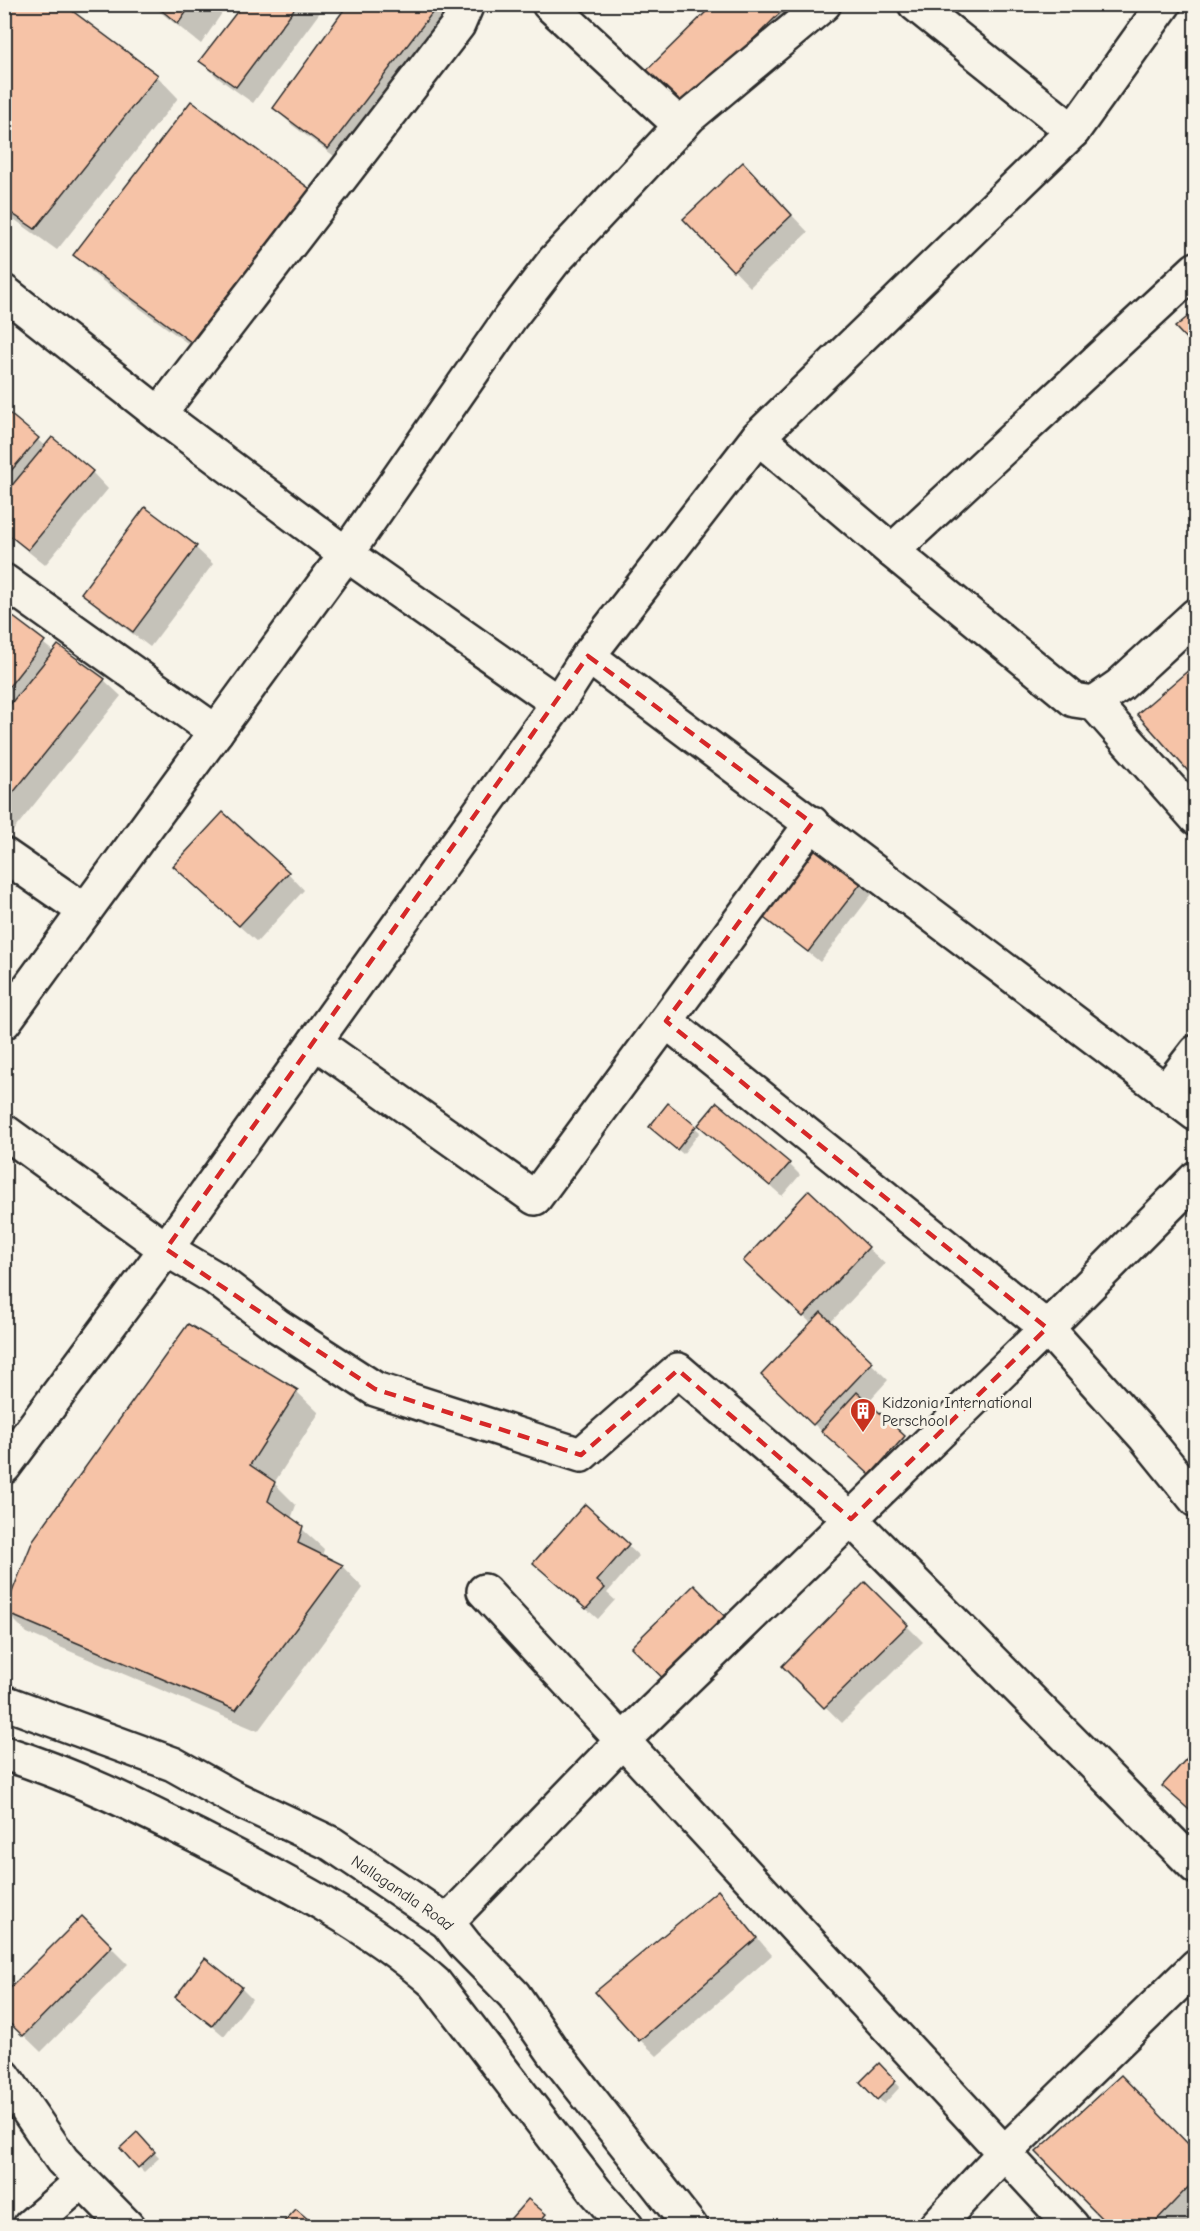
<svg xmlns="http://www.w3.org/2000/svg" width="1200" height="2231" font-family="'Comic Neue',sans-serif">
	<rect width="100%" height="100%" fill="#f7f3e8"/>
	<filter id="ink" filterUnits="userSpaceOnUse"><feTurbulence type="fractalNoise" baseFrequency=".0167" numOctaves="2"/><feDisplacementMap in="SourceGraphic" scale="12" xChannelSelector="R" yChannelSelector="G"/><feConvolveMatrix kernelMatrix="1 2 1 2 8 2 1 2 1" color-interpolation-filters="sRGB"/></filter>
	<g filter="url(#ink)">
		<g fill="#0003">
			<polygon points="150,4 228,4 201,44"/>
			<polygon points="245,4 326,4 253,103 218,78 201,61"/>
			<polygon points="349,4 459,4 345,164 292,125 275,108"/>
			<polygon points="716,4 817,4 699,127"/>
			<polygon points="4,14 157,76 178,98 57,250 4,212"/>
			<polygon points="191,103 309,190 330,212 213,362 96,276 75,255"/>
			<polygon points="759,181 808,232 750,287 685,219"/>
			<polygon points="4,411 46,447 92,472 108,489 45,565 4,532"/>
			<polygon points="146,509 196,548 213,564 150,647 100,609 83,593"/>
			<polygon points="4,612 54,652 104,680 121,696 12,832 4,827"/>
			<polygon points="288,873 304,890 257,942 191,883"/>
			<polygon points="861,883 872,894 820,962 762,915"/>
			<polygon points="668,1105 700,1132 683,1154 656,1132"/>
			<polygon points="700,1125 789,1164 800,1175 782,1196"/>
			<polygon points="868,1248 885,1264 830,1323 888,1380 867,1403 926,1459 892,1496 779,1392 812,1324 762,1278"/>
			<polygon points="188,1326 297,1392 319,1413 274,1483 296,1505 291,1519 324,1549 322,1556 342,1566 363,1588 258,1731 27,1633 5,1611"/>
			<polygon points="585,1506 639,1556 607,1593 615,1600 598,1619 546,1574"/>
			<polygon points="865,1584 923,1642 842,1723 784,1666"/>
			<polygon points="718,1892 772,1955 657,2056 640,2040"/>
			<polygon points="82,1918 128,1964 41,2052 4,2016"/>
			<polygon points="241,1988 252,1999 224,2036 177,1996"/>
			<polygon points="879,2065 900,2087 884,2104 862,2082"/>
			<polygon points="137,2134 159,2158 144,2172 139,2167"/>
			<polygon points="1038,2152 1196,2153 1196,2213 1183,2226 1112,2226"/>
			<polygon points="528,2201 550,2221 545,2226 506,2226"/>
		</g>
		<g fill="#f6c3a7" stroke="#2b2b2b" stroke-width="1.5">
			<polygon points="10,4 63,4 158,75 35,229 4,208 4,12"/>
			<polygon points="154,4 192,4 178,24"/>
			<polygon points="243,4 298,4 236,87 199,61"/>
			<polygon points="348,4 439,4 328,149 273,108"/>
			<polygon points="714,4 789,4 681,111 644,73"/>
			<polygon points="191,101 310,189 191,342 73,255"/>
			<polygon points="743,162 792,215 733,271 683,219"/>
			<polygon points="1196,310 1196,349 1175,327"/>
			<polygon points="4,409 39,438 4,479"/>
			<polygon points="52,437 93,471 28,550 4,531 4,495"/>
			<polygon points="145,507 197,546 133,632 81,593"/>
			<polygon points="4,610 45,641 4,693"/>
			<polygon points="58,645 105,679 4,804 4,712"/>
			<polygon points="1190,669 1196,675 1196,780 1137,714"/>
			<polygon points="223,812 289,872 239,926 173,866"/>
			<polygon points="815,845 862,882 808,952 760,915"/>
			<polygon points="717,1102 790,1163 770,1186 698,1125"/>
			<polygon points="668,1103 696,1126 677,1150 649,1127"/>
			<polygon points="809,1190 869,1247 803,1317 743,1261"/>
			<polygon points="821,1312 873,1362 813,1425 761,1375"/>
			<polygon points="188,1324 298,1390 250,1465 275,1482 268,1501 303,1526 298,1543 343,1565 236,1710 4,1612 33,1540"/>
			<polygon points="857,1392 905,1436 870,1475 821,1431"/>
			<polygon points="585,1504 629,1544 597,1581 605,1588 586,1609 533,1563"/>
			<polygon points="865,1582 908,1625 824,1708 782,1666"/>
			<polygon points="694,1585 736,1628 675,1690 631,1647"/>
			<polygon points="1196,1748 1196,1814 1195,1815 1162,1786"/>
			<polygon points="718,1890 757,1938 639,2041 595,1992"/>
			<polygon points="82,1916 112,1946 23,2036 4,2018 4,1994"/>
			<polygon points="205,1958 242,1987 212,2026 175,1997"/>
			<polygon points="879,2063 896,2081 877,2100 860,2082"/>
			<polygon points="1121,2075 1196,2152 1196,2179 1151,2226 1109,2226 1036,2152"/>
			<polygon points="137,2132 155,2152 138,2168 120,2148"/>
			<polygon points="528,2199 546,2214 536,2226 504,2226"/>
			<polygon points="296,2209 316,2226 280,2226"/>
		</g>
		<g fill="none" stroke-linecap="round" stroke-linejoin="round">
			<defs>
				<g id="street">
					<polyline points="549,4 681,126"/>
					<polyline points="915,4 1073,131"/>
					<polyline points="4,292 159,414 346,554 558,703"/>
					<polyline points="159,414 458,25 467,4"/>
					<polyline points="758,437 892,551 1074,700 1094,703 1120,685 1196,615"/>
					<polyline points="892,551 1196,269"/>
					<polyline points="4,581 216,732"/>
					<polyline points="588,656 1196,1114"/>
					<polyline points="1094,703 1196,818"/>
					<polyline points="4,855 85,911"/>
					<polyline points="666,1021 1047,1328 1145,1437 1196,1500"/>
					<polyline points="4,1022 346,554 510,318 554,261 690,116 824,4"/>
					<polyline points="315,1042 535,1198 812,823"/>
					<polyline points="1165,1092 1196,1052"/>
					<polyline points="4,1131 166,1249 215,1278 278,1326 375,1389 581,1455 678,1370 851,1519 1196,1867"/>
					<polyline points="4,1467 166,1249 558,703 588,656 758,437 1073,131 1164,4"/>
					<polyline points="484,1591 1072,2226"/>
					<polyline points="447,1922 622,1741 1047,1328 1196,1178"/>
					<polyline points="4,2076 62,2160 127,2226"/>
					<polyline points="30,2226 81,2182"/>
					<polyline points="936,2226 1003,2154 1196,1966"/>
				</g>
				<g id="secondary">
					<path id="s1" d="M 4,1702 L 173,1764 L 234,1798 L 332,1844 L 447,1922 L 465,1945 L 514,1995 L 554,2053 L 690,2226"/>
					<path d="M 4,1753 C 75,1775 140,1808 206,1841 C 286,1882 367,1923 435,1983 L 596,2192 L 626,2226"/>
				</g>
			</defs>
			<use href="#street" stroke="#2b2b2b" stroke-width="38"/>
			<use href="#secondary" stroke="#2b2b2b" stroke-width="38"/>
			<use href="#street" stroke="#f7f3e8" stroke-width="33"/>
			<use href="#secondary" stroke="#f7f3e8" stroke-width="33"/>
		</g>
	</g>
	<path fill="none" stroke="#d62828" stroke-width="4.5" stroke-dasharray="12 8" stroke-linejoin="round" d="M 588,656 L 812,823 L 666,1021 L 1047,1328 L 851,1519 L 678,1370 L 581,1455 L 375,1389 L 166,1249 Z"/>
	<defs>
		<symbol id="building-pin" viewBox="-11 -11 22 30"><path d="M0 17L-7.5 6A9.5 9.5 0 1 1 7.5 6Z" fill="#c8321e" stroke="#f7f3e8"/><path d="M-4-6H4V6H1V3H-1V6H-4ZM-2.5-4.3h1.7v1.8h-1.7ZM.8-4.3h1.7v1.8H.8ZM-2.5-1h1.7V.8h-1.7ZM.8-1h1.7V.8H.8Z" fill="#fff"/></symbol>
	</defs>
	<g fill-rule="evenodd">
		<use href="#building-pin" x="848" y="1396" width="30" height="40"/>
	</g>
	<g text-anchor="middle" stroke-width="6" stroke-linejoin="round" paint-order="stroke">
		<g font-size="16" fill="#2b2b2b" stroke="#f7f3e8" text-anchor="start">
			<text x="882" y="1408">Kidzonia International<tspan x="882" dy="18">Perschool</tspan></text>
		</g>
		<g font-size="16" fill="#2b2b2b" stroke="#f7f3e8">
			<text dy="6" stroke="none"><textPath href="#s1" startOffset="444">Nallagandla Road</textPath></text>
		</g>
	</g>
	<rect width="1200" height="2231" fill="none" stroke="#f7f3e8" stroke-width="24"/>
	<rect x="12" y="12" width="1176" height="2207" fill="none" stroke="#2b2b2b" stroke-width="2" filter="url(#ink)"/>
</svg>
